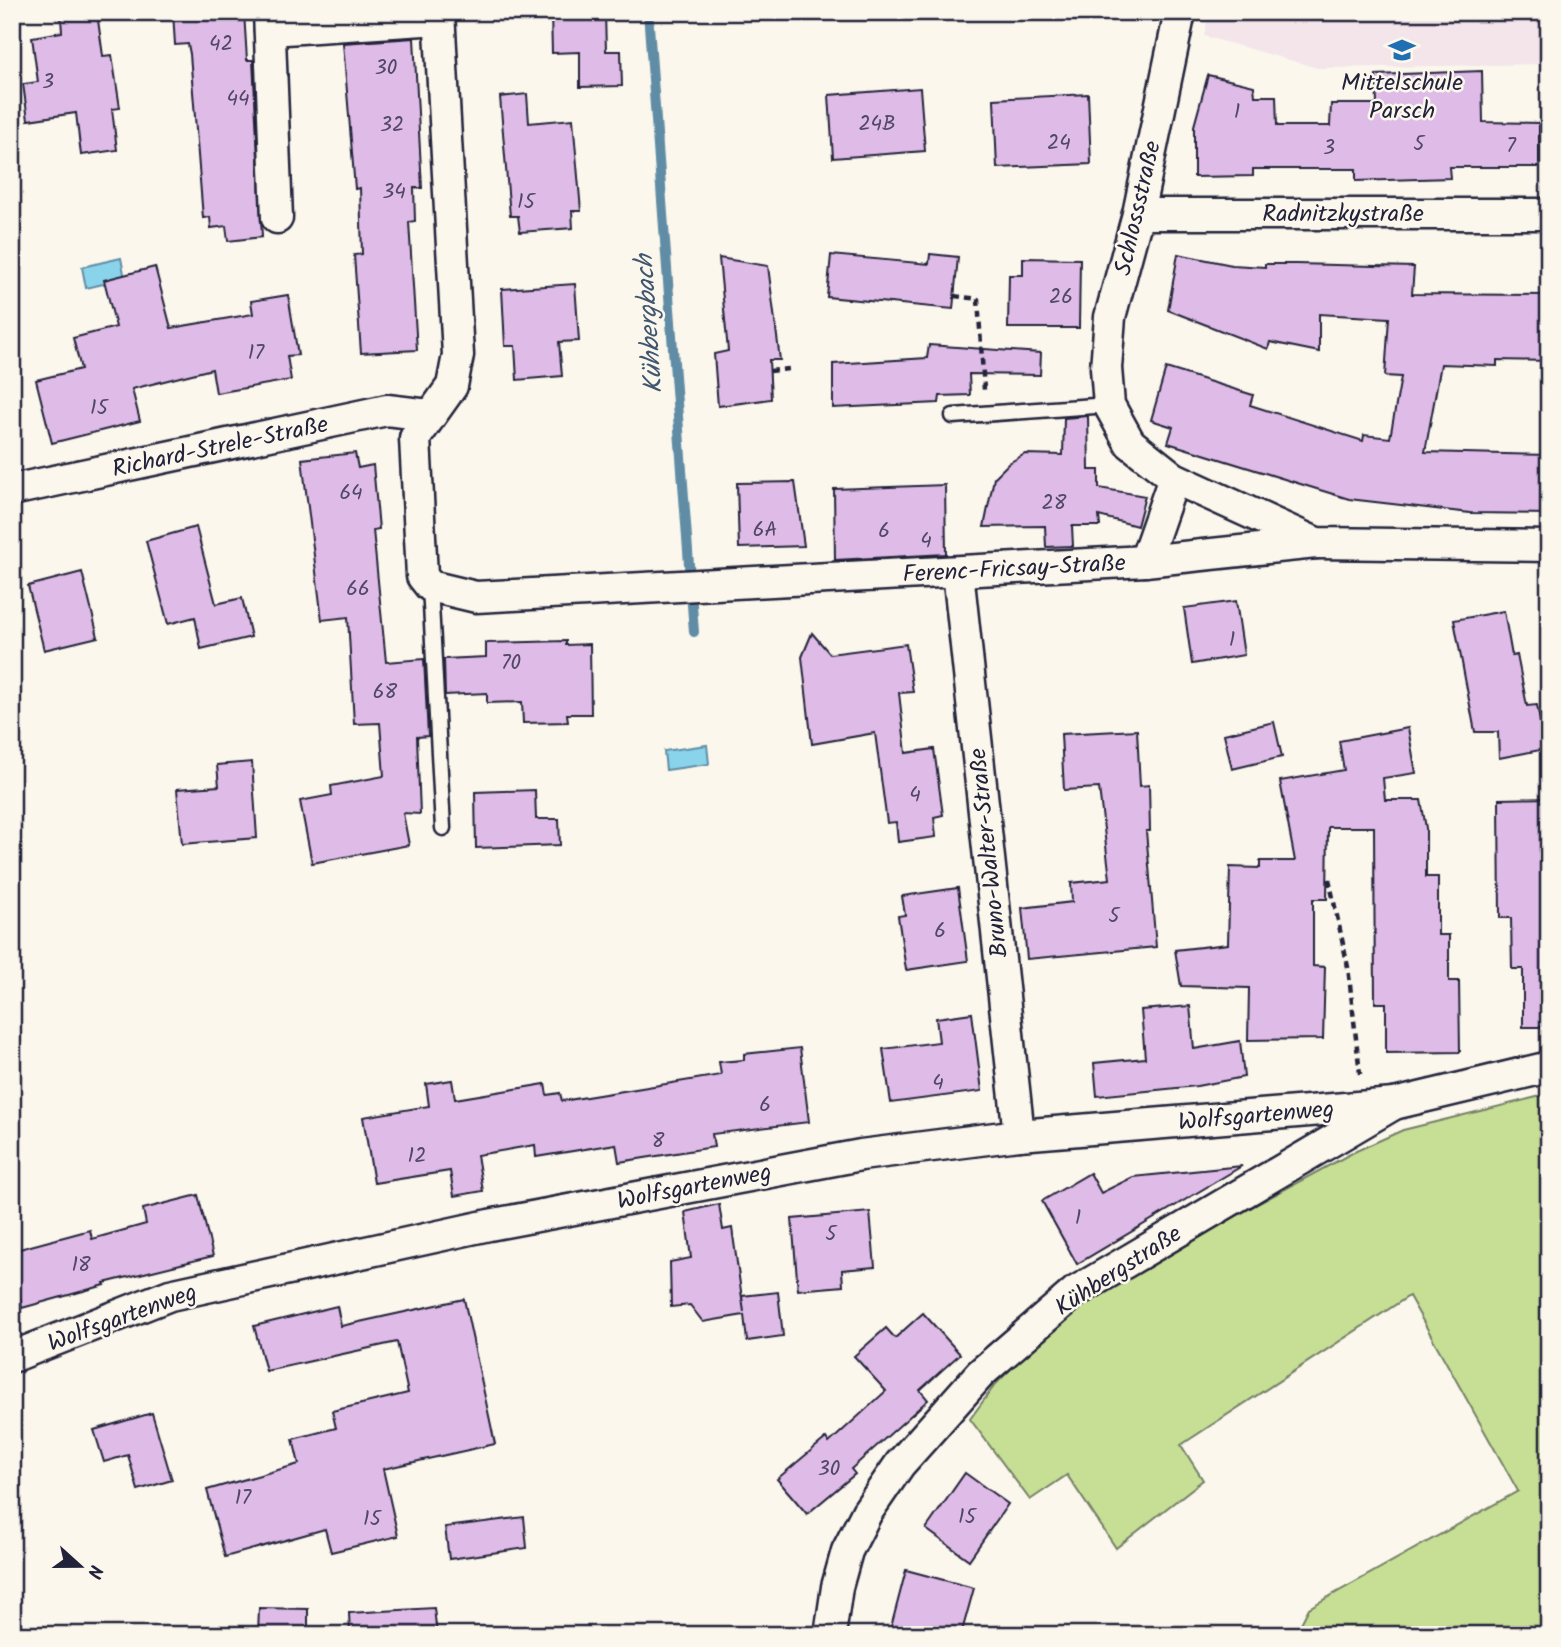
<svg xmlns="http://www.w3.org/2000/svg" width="1561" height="1647" font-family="Kalam,sans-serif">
	<rect width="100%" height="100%" fill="#fbf7ec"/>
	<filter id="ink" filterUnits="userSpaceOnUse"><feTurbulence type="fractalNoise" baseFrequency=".0143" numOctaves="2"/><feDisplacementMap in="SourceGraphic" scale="14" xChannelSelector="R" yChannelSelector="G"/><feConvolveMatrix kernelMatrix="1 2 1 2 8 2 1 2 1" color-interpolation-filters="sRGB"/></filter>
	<g filter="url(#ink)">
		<polygon fill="#f3e5ea" points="1209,12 1549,12 1549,64 1318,68 1204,36"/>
		<polygon fill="#c6df95" stroke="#748068" stroke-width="2" points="1549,1094 1549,1635 1295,1635 1309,1608 1518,1491 1409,1296 1181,1445 1203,1480 1116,1548 1067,1475 1030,1500 970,1419 995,1385 1078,1301 1354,1152 1403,1130"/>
		<g fill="#8ad4eb" stroke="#608da5" stroke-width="2">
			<polygon points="121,258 125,279 86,288 82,267"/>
			<polygon points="707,745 709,764 666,770 664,751"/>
		</g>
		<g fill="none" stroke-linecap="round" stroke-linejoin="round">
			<polyline stroke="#608da5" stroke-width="10" points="648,12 694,632"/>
		</g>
		<g fill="#dfbce7" stroke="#22223b" stroke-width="2">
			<polygon points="173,12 244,12 247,60 253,60 262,237 228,241 226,226 211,228 210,217 203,218 190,54 188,44 175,45"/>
			<polygon points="551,12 605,12 606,51 621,51 622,86 580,87 580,52 552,53"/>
			<polygon points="97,13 103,56 112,55 120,108 112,109 117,150 81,155 76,113 28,120 23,84 38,82 32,37 62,32 61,18"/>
			<polygon points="414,38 422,188 414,188 415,221 409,222 417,350 361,353 354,255 362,254 360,188 355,189 343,43"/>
			<polygon points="1482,71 1483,122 1539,123 1539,167 1449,167 1450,178 1356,181 1356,169 1253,169 1253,176 1194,177 1194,126 1208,75 1254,86 1255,96 1276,96 1277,126 1330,126 1331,104 1377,104 1376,75"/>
			<polygon points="920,88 925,151 833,158 829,95"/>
			<polygon points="527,94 529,123 573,119 581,211 572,211 573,228 520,232 518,216 510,216 500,97"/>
			<polygon points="1088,94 1091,164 997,168 994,99"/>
			<polygon points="930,254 958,257 953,309 827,297 831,255 929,264"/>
			<polygon points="1178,254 1232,265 1265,267 1265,264 1296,264 1414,267 1412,294 1549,295 1549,361 1497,360 1497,366 1441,364 1425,452 1549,455 1549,514 1470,513 1349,499 1168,443 1173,427 1151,420 1166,368 1253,395 1250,405 1363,441 1364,435 1390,438 1401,377 1385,376 1389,318 1319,314 1319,352 1270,342 1268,349 1168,310"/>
			<polygon points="719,258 768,266 780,360 769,360 771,399 718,406 714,354 728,351"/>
			<polygon points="1023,258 1080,259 1079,328 1008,328 1009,275 1023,275"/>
			<polygon points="155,267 171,328 253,314 251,301 288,295 298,355 287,356 291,380 216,393 212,369 132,389 140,421 52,443 36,380 81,369 73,338 116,327 104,280"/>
			<polygon points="575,284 579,341 559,342 562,376 517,380 515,346 505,346 502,289"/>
			<polygon points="929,345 1041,353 1040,375 969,374 970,395 940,396 939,403 833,408 833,364 927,358"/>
			<polygon points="1088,416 1089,470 1099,470 1099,488 1145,496 1137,526 1099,516 1100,526 1072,526 1073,546 1046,547 1045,526 984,527 994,478 1009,463 1025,454 1063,455 1064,418"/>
			<polygon points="355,453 358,468 373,465 379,529 373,530 386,662 424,659 428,736 417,737 420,814 403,813 409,845 312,863 300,801 332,795 331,786 384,776 380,723 354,724 348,617 322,620 302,459"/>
			<polygon points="795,482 804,546 739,548 737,483"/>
			<polygon points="945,485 946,554 835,560 834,489"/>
			<polygon points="196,527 216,604 242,598 251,637 201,649 195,617 168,624 146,541"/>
			<polygon points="82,572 98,637 44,650 28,586"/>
			<polygon points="1236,601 1244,655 1192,664 1184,608"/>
			<polygon points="1504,611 1512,656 1517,655 1527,706 1537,705 1545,749 1499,758 1498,732 1475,732 1454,620"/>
			<polygon points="812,633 830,654 906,644 913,692 899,693 906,753 934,749 943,815 934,817 936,837 898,842 896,822 887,823 875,733 812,744 802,657"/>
			<polygon points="566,641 566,645 590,644 591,714 567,714 568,722 523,723 522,702 487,703 487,693 445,695 444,659 486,657 486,643"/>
			<polygon points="1274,722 1282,757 1232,769 1224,734"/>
			<polygon points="1408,728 1416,773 1383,778 1385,800 1421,800 1426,828 1426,877 1438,877 1438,935 1449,935 1449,981 1459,981 1460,1052 1386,1053 1386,1003 1375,1003 1374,827 1328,827 1327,899 1313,899 1313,966 1325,967 1323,1039 1248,1040 1249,988 1181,986 1175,950 1228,944 1230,867 1260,868 1260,861 1295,861 1280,781 1344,770 1339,741"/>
			<polygon points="1137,730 1140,786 1149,785 1150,831 1146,831 1156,947 1027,959 1022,908 1072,902 1071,883 1110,879 1099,788 1064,790 1061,734"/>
			<polygon points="252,762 257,838 182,844 177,789 219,786 217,765"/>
			<polygon points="535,790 536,819 559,819 560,845 476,848 475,792"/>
			<polygon points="1549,798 1549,1027 1523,1027 1523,969 1512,969 1511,918 1500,918 1499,799"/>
			<polygon points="958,888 968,961 906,970 898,916 905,915 902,896"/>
			<polygon points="1190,1006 1194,1049 1240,1041 1244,1077 1197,1086 1097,1096 1094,1063 1145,1058 1141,1010"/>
			<polygon points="972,1013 982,1091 891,1103 883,1049 939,1042 936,1018"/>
			<polygon points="800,1048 809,1122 712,1134 714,1147 619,1162 616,1144 536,1157 535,1145 477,1155 483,1191 454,1196 450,1171 374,1183 363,1117 429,1106 426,1084 452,1080 455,1099 545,1084 547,1095 560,1093 562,1101 721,1075 719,1062 744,1060 744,1054"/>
			<polygon points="1242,1166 1077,1264 1042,1201 1090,1173 1101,1193 1133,1177"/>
			<polygon points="198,1195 213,1256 104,1283 105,1285 22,1308 20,1298 12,1300 12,1251 90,1230 92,1239 146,1224 143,1209"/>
			<polygon points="719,1204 723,1230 732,1228 744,1312 742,1296 778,1292 783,1336 747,1341 744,1315 703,1322 690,1305 671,1307 670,1262 691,1258 685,1212"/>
			<polygon points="870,1212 875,1267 842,1270 843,1286 798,1290 792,1219"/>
			<polygon points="464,1299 495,1444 383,1469 398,1536 331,1552 325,1529 225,1557 207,1490 299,1464 293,1439 336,1428 332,1411 408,1393 397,1342 266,1371 254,1326 337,1306 341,1326"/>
			<polygon points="923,1313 960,1354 920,1390 928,1400 851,1469 855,1474 807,1514 777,1479 826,1438 829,1443 886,1391 854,1356 886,1328 895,1338"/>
			<polygon points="152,1413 172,1480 138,1490 128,1455 104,1462 94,1430"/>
			<polygon points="965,1473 1008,1504 969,1560 926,1529"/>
			<polygon points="524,1517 527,1548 449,1559 445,1527"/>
			<polygon points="906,1570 974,1588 961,1635 889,1635"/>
			<polygon points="259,1608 308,1609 308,1635 258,1635"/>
			<polygon points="434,1608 437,1635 350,1635 349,1613"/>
		</g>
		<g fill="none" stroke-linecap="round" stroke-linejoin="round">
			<defs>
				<g id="service">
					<polyline points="953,416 1109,405"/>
					<polyline points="430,586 443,828"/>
				</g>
				<g id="minor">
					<polyline points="269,12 277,218"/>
					<polyline points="439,12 458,355 452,386 415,438 422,576 430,586 476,597 1145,561 1316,543"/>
					<polyline points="1180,12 1138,214 1110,317 1106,368 1109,405 1130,443 1174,478 1316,543 1549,546"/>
					<polyline points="270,30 439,19"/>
					<polyline points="1138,214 1549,214"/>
					<polyline points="12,490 387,410 429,415"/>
					<polyline points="1145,561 1174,478"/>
					<polyline points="958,572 1019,1135"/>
					<polyline points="12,1357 170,1295 489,1225 861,1155 1019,1135 1394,1104"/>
					<polyline points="830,1635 837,1587 847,1551 867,1512 900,1464 981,1373 1075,1292 1394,1104 1549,1067"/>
				</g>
			</defs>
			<use href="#service" stroke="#22223b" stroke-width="19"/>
			<use href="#minor" stroke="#22223b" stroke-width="35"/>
			<g stroke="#22223b" stroke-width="4.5" stroke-dasharray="7 5" stroke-linecap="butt">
				<polyline points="954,296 978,299 984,390"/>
				<polyline points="770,371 789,369"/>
				<polyline points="1329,879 1348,967 1360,1074"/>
			</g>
			<use href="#service" stroke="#fbf7ec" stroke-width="14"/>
			<use href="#minor" stroke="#fbf7ec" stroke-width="30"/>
		</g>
	</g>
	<defs>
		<symbol id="school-bare" viewBox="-9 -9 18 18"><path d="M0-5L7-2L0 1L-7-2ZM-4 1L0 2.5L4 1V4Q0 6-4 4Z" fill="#1f6fb2" stroke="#fbf7ec" stroke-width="2.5" paint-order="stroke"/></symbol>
	</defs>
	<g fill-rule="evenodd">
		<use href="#school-bare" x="1383" y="31" width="38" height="38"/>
	</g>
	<g text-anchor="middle" stroke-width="5" stroke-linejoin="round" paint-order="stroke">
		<g font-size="21" fill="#514866">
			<text x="221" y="50">42</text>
			<text x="386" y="74">30</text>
			<text x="48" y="88">3</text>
			<text x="238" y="105">44</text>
			<text x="1237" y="118">1</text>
			<text x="877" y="130">24B</text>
			<text x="392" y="131">32</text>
			<text x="1059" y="149">24</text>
			<text x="1419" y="150">5</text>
			<text x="1511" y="152">7</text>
			<text x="1329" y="154">3</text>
			<text x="394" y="198">34</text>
			<text x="526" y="208">15</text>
			<text x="1061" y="303">26</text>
			<text x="256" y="359">17</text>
			<text x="99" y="414">15</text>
			<text x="351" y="499">64</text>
			<text x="1054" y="509">28</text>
			<text x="765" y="536">6A</text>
			<text x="884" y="537">6</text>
			<text x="926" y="547">4</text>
			<text x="358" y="595">66</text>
			<text x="1232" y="646">1</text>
			<text x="511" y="669">70</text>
			<text x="385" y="698">68</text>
			<text x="915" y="801">4</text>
			<text x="1114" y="922">5</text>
			<text x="940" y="937">6</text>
			<text x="938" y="1089">4</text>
			<text x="765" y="1111">6</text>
			<text x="658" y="1147">8</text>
			<text x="417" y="1162">12</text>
			<text x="1078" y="1224">1</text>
			<text x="831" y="1240">5</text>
			<text x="81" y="1271">18</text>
			<text x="829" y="1475">30</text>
			<text x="243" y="1504">17</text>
			<text x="967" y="1523">15</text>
			<text x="372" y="1525">15</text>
		</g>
		<g font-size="24" fill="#22223b" stroke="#fbf7ec">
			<text x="1402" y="90">Mittelschule<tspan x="1402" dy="28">Parsch</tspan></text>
		</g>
		<g font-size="24" fill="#22223b" stroke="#fbf7ec">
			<text transform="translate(1137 208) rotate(-77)" y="8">Schlossstraße</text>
			<text x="1343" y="221">Radnitzkystraße</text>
			<text transform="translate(220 446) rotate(-12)" y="8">Richard-Strele-Straße</text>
			<text transform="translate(1014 568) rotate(-3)" y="8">Ferenc-Fricsay-Straße</text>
			<text transform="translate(988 853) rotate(-96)" y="8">Bruno-Walter-Straße</text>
			<text transform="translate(1256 1115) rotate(-5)" y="8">Wolfsgartenweg</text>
			<text transform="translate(694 1186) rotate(-11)" y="8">Wolfsgartenweg</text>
			<text transform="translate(1118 1270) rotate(-33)" y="8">Kühbergstraße</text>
			<text transform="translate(122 1317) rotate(-20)" y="8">Wolfsgartenweg</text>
		</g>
		<g font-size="26" font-style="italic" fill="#415770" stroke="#fbf7ec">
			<text transform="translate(648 324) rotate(-94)" y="9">Kühbergbach</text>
		</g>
	</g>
	<rect width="1561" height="1647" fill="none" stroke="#fbf7ec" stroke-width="42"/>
	<rect x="21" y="21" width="1519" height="1605" fill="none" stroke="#22223b" stroke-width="2.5" filter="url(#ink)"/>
	<g transform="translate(80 1566) rotate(111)" stroke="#fbf7ec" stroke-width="5" paint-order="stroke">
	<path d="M0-5L12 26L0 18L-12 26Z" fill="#22223b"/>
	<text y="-10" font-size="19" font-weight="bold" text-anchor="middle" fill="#22223b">N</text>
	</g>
</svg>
